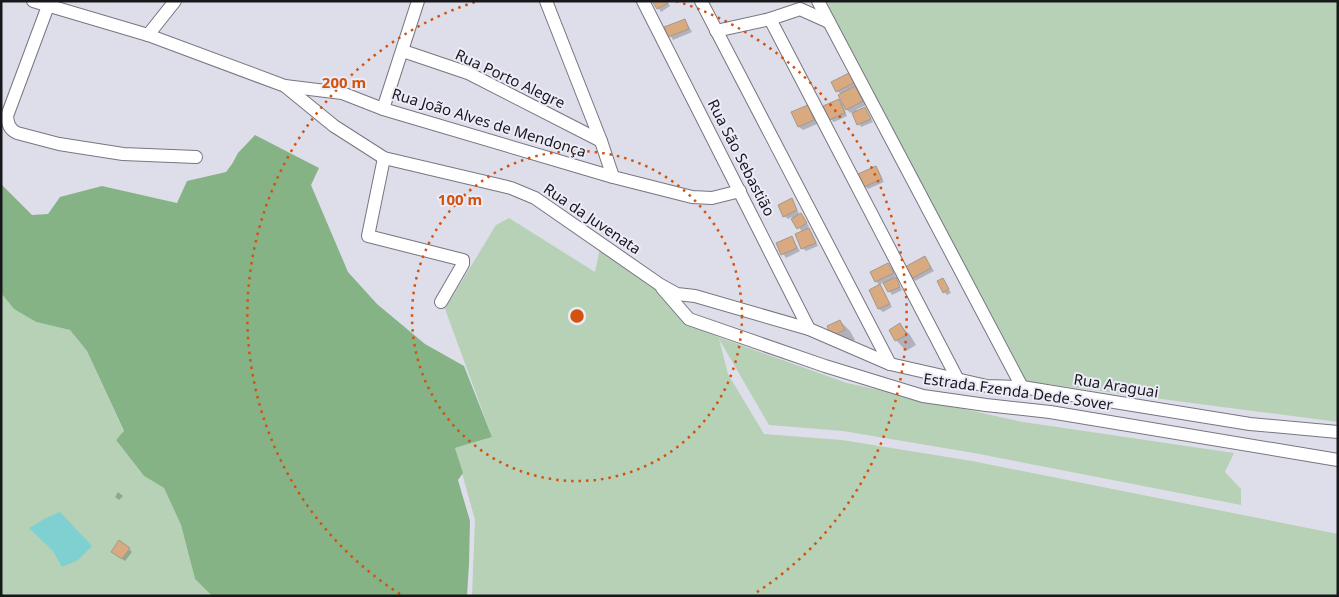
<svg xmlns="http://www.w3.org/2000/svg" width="1339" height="597" font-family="'Noto Sans',sans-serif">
	<rect width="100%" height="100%" fill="#dedeea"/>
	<g fill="#b6d1b5">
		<polygon points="825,1 1338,1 1338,422 1024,381"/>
		<polygon points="509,218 595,272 600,248 656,289 687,322 718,337 847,383 1023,422 1234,453 1225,472 1241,489 1241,505 974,453 843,431 769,425 719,339 728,374 764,434 842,440 972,461 1338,534 1338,596 472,596 475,520 455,448 492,437 445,309 496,225"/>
		<polygon points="1,293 14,309 36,322 70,330 87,351 124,432 116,440 144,476 164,488 181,525 195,579 212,596 1,596"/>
	</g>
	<polygon fill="#86b386" points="255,135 319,168 311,185 348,272 377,304 425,344 464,366 492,437 455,448 463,473 458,480 470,521 469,564 467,596 212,596 195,579 181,525 164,488 144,476 116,440 124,431 87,351 70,330 36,322 14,309 1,293 1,184 32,215 48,214 60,197 102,186 177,203 187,181 226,172 232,164 238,153"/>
	<polygon fill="#7ed0d1" points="60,512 92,546 78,560 62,567 53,551 29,528 46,518"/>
	<g fill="#0003">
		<polygon points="654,1 667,1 670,6 661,12"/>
		<polygon points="685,20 692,32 673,40 666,28"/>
		<polygon points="849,74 866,105 856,110 857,111 865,108 873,122 861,127 852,112 850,113 843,105 847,116 834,122 830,119 839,100 845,107 841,94 837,91"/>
		<polygon points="807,106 810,109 817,124 803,130 799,127 793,112"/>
		<polygon points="875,167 884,182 868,189 865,186"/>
		<polygon points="791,200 800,215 804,218 809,227 808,228 812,233 818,246 806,251 802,248 802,232 792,217 788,219 784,216"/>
		<polygon points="791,237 800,251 786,258 777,244"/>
		<polygon points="925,257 934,271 915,281 912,278"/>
		<polygon points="888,264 896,276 894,277 902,290 892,295 884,282 879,285 876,281"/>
		<polygon points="943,279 951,293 947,295 944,292"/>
		<polygon points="880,286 892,307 883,312 879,309 871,290"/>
		<polygon points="840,321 850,331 855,340 843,346 833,336"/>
		<polygon points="900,325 910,335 916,345 906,351 896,340 890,330"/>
		<polygon points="118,492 123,496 119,500 115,497"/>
		<polygon points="129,549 132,552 125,561 116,555"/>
	</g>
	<g fill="#d9a97f" stroke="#a29990">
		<polygon points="652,1 667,1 668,3 657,9"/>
		<polygon points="685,19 689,29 668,37 664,27"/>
		<polygon points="849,73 854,83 836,92 831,82"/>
		<polygon points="855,86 863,101 846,110 838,95"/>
		<polygon points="839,99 845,113 829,120 823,106"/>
		<polygon points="808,105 814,120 798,127 791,112"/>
		<polygon points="865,107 871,119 857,125 852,113"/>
		<polygon points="876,166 882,179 864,187 858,174"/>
		<polygon points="792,198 797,210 783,217 778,205"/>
		<polygon points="801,213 807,223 797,229 791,219"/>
		<polygon points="809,228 816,243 801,249 795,234"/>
		<polygon points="792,236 797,248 781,255 776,243"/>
		<polygon points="925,256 931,268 911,279 905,267"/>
		<polygon points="888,263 894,273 875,282 870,272"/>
		<polygon points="896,277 900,287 888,292 883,283"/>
		<polygon points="943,278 949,289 943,293 937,281"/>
		<polygon points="880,284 890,304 878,309 869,290"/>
		<polygon points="840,320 845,330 831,336 827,326"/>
		<polygon points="900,323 907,335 895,341 889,330"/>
		<polygon points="119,540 130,548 122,559 111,552"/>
	</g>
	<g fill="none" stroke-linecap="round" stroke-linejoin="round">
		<defs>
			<g id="street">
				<polyline points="33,1 148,35 285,86 342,93 383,109 613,177 692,197 712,198 740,191"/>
				<path d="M 51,1 L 48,6 L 7,116 C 8,124 9,129 17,133 L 59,144 L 123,154 L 196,157"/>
				<polyline points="546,1 601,141 613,177"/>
				<polyline points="643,1 809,329"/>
				<polyline points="701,1 890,364"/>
				<polyline points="818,1 1022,387"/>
				<polyline points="770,19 957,378"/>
				<polyline points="716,31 770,19 800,9 829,22"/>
				<polyline points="148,35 175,1"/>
				<polyline points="403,51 468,73 601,141"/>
				<polyline points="285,86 334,126 384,158 511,188 535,198 659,284 677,294 695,296 809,329 890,364 987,386 1022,387 1250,424 1338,432"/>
				<polyline points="383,109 418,1"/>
				<polyline points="384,158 368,236 463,260 463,264 441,302"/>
				<polyline points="662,288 689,319 825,366 923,396 986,405 1050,412 1338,460"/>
			</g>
		</defs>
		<use href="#street" stroke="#777681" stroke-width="14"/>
		<use href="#street" stroke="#fff" stroke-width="12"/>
	</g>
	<g fill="none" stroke="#d3520e" stroke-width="2.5" stroke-dasharray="2.5 5">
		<circle cx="577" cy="316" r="165"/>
		<path d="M400 594A330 330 0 0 1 478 1M676 1A330 330 0 0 1 754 594"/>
	</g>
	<g text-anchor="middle" stroke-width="4" stroke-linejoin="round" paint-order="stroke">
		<g font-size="15" fill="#18181c" stroke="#ecebf7">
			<text transform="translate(510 79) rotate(25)" y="5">Rua Porto Alegre</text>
			<text transform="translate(489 123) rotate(17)" y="5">Rua João Alves de Mendonça</text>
			<text transform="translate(741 158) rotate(63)" y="5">Rua São Sebastião</text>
			<text transform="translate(592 219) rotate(34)" y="5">Rua da Juvenata</text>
			<text transform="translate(1116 386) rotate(9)" y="5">Rua Araguai</text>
			<text transform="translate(1018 392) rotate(8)" y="5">Estrada Fzenda Dede Sover</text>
		</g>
	</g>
	<circle cx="577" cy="316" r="8" fill="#d3520e" stroke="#ecebf7" stroke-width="2.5"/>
	<g font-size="15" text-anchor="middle" font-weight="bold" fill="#d3520e" stroke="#ecebf7" stroke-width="4" stroke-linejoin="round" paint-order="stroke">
		<text x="344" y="88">200 m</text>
		<text x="460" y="205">100 m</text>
	</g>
	<rect width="1339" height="597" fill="none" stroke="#18181c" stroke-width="5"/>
</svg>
